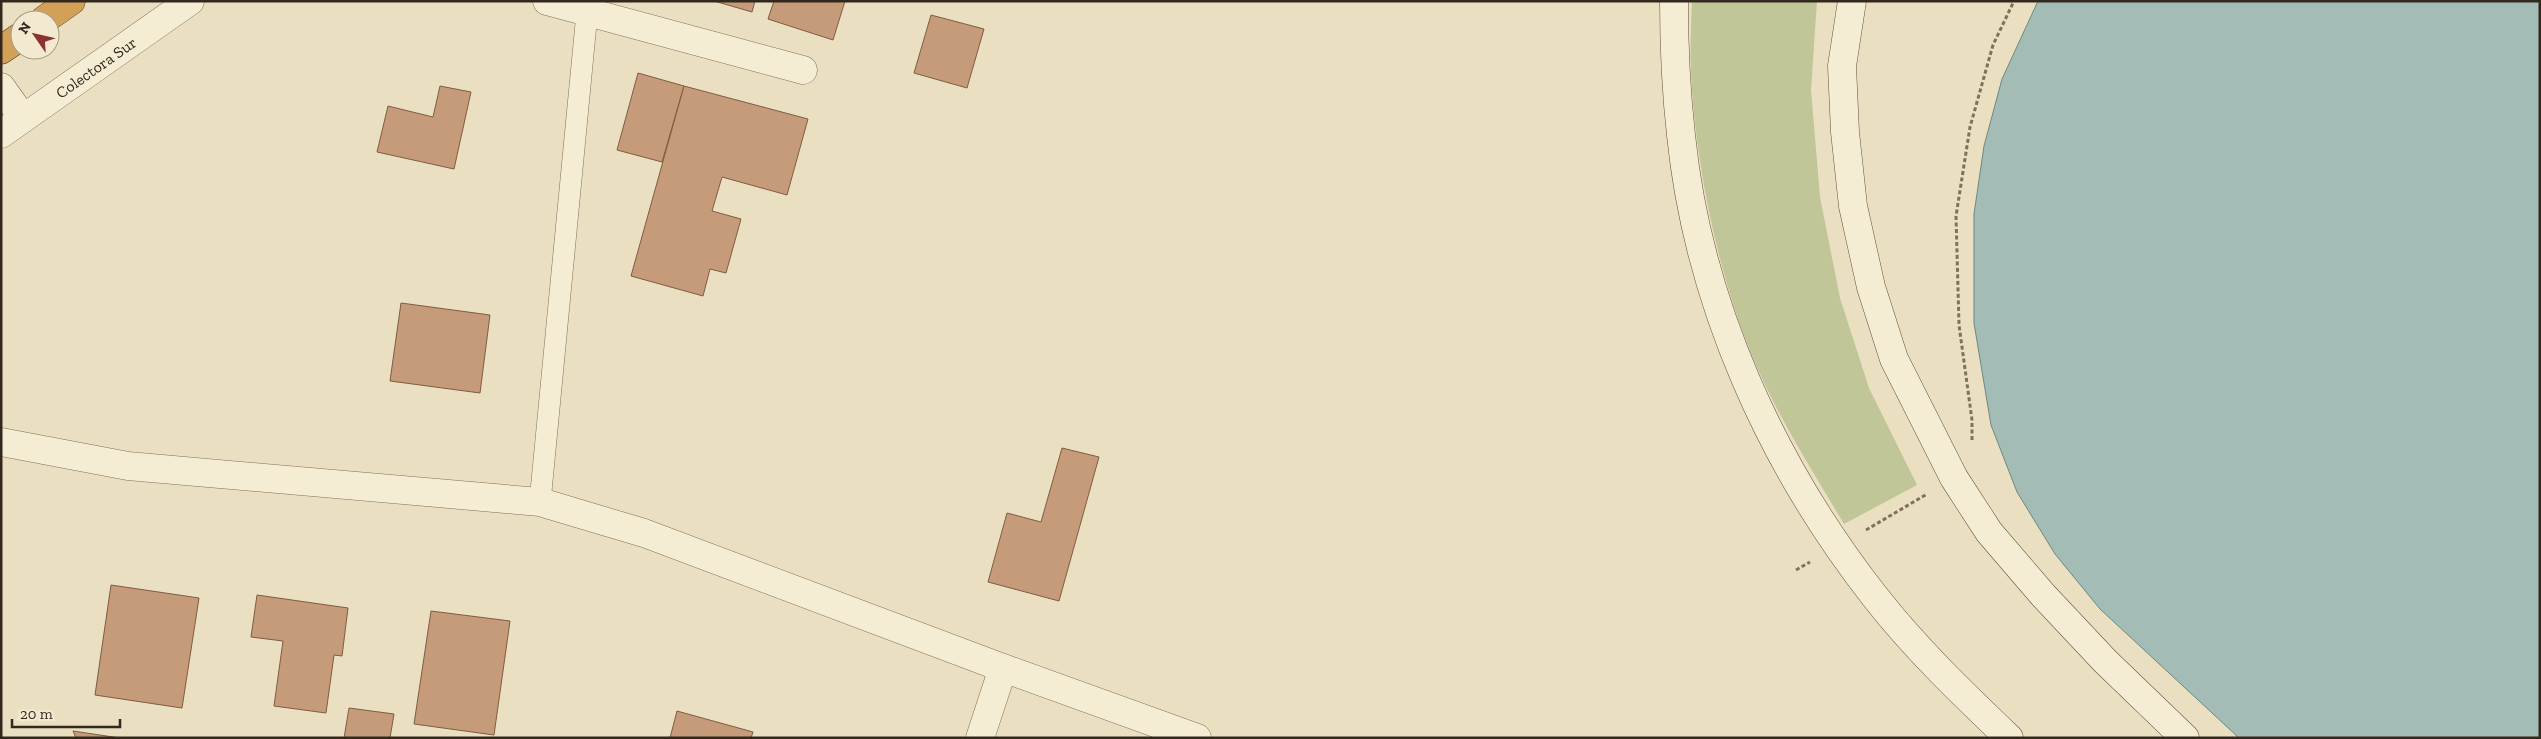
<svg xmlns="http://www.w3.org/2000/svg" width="2541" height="739" font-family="'Zilla Slab',serif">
	<rect width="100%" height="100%" fill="#eadfc1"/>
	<path fill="#c0c697" d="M 1692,1 L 1817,1 L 1811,90 L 1820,197 L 1840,298 L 1869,388 L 1917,485 L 1844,524 C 1810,467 1775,412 1750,351 C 1717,270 1695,160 1691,73 C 1690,49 1691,25 1692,1 Z"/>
	<polygon fill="#a4bcb6" stroke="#6c8983" points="2038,1 2540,1 2540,738 2239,738 2100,609 2055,554 2017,492 1991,425 1974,323 1974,214 1984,146 2002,79"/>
	<g fill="#c59b7a" stroke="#7f5c42">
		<polygon points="714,1 755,1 752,12"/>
		<polygon points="774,1 845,1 833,40 768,19"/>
		<polygon points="931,15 984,29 967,88 914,73"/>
		<polygon points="638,73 684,86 662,162 617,150"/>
		<polygon points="440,86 471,92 454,169 377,152 388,106 433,117"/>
		<polygon points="684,86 808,119 787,195 722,177 712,211 741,219 726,273 710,269 703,296 631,276"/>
		<polygon points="401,303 490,315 480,393 390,381"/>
		<polygon points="1062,448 1099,457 1059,601 988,582 1007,513 1041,522"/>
		<polygon points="111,585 199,598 182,708 95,695"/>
		<polygon points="257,595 348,608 342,656 334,655 326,713 274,706 283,641 251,637"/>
		<polygon points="431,611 510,621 494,735 414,724"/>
		<polygon points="349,708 394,714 390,738 344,738"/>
		<polygon points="677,711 753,732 751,738 670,738"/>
		<polygon points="73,731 120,738 76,738"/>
	</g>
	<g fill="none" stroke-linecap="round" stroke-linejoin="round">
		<defs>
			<polyline id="lane" points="540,502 587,13"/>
			<g id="street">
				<polyline points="547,1 803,70"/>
				<polyline points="1,87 23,118"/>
				<path id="s1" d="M 1,134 L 190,1"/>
				<polyline points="1,442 128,466 540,502 644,533 1003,668 1197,738"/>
				<polyline points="980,738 1003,668"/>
			</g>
			<g id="secondary">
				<path d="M 1674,1 C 1674,46 1676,91 1681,135 C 1698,303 1772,466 1876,598 C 1915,648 1963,694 2009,738"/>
				<polyline points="1852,1 1842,66 1845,132 1853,206 1871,287 1894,359 1954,478 1989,532 2043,595 2105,661 2185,738"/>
			</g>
			<g id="highway">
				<polyline points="44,20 71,1"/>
				<polyline points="1,50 20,37"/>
			</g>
		</defs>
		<use href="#lane" stroke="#82705a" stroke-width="22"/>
		<use href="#street" stroke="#82705a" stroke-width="29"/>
		<use href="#secondary" stroke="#63513e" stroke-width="29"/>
		<use href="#highway" stroke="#4f3f2f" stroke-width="29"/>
		<g stroke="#82705a" stroke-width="3" stroke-dasharray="4 2.5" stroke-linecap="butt">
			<polyline points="1972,440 1972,420 1959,325 1956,216 1970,127 1993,45 2014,1"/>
			<polyline points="1866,530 1927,494"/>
			<polyline points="1796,570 1810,562"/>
		</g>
		<use href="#lane" stroke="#f5ecd4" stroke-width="21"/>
		<use href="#street" stroke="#f5ecd4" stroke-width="28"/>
		<use href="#secondary" stroke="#f5ecd4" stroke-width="28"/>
		<use href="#highway" stroke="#d3a058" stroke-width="28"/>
	</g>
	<g text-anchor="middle" stroke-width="5" stroke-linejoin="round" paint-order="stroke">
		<g font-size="16" fill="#33281d" stroke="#f2e9d0">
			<text dy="6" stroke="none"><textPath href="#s1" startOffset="116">Colectora Sur</textPath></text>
		</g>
	</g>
	<rect width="2541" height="739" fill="none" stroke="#33281d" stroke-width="5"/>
	<g transform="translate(35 35) rotate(304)"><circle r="24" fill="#f2e9d0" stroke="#a69c88"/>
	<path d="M0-4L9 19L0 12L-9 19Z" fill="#8b3130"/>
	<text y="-8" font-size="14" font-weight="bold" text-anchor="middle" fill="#33281d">N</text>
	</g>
	<path d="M12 719v8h108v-8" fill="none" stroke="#33281d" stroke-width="2.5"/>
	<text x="20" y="719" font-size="15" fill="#33281d" stroke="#f2e9d0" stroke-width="4" paint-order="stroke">20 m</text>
</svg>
